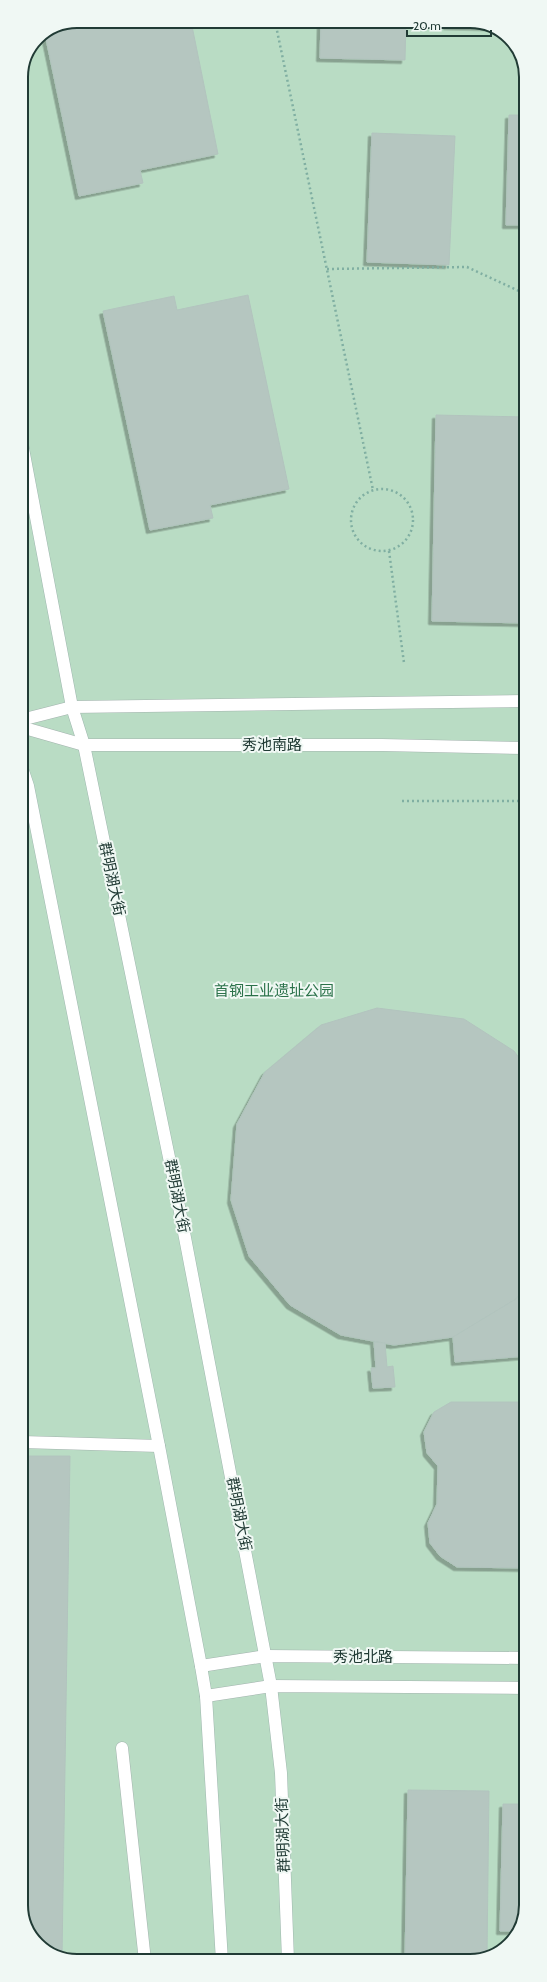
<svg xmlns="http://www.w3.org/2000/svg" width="547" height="1982" font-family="Cabin,'Noto Sans SC',sans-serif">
	<defs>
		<filter id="shadow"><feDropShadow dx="-3.5" dy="3.5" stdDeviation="0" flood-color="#0004"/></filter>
	</defs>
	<rect width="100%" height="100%" fill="#e0ebe7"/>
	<polygon fill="#b9dcc4" points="77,21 477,21 507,35 525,66 526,1905 514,1939 481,1960 73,1961 40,1947 22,1916 21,77 38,37"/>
	<g fill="#b5c6c0" stroke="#b2c4be" filter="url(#shadow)">
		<polygon points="77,21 191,21 218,154 140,170 143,183 79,196 45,34"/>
		<polygon points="321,21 406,21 405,60 320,58"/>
		<polygon points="447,21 477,21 488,27 447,26"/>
		<polygon points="509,115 525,115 525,225 506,225"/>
		<polygon points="372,133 455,136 449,265 367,262"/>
		<polygon points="248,295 289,489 210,505 213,518 150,530 103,311 174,296 177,310"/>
		<polygon points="436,415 525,417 525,623 432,621"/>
		<polygon points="377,1008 464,1019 514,1051 525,1066 526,1286 516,1299 453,1337 394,1345 341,1335 290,1305 249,1256 231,1200 237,1124 265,1072 321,1025"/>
		<polygon points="526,1286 526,1356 455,1362 453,1337 516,1299"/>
		<polygon points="374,1342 385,1343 387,1367 393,1366 395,1387 373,1388 371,1368 376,1368"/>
		<polygon points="451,1402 526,1402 526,1568 457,1567 440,1556 430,1543 428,1523 437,1504 438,1466 427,1453 424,1432 434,1412"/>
		<polygon points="22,1456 70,1456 62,1956 40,1947 22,1916"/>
		<polygon points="408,1790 489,1791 487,1956 481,1960 405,1960"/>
		<polygon points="503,1804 526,1804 526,1905 517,1931 500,1931"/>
	</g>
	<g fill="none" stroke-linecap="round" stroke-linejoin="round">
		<defs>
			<g id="service">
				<polyline points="22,1442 159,1446"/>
				<polyline points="122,1748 145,1961"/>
			</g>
			<g id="minor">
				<polyline points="201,1666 266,1656 526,1658"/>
				<polyline points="206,1696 271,1686 526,1688"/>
			</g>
			<g id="tertiary">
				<polyline points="21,720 72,707 525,701"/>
				<polyline points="21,727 84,745 382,745 525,748"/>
			</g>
			<g id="secondary">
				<polyline points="21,438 72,707 84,745 177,1196 271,1686 281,1773 288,1960"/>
				<polyline points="21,765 28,786 159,1446 201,1666 206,1696 222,1961"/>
			</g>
		</defs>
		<use href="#service" stroke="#a3b3ae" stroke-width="13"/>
		<use href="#minor" stroke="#a3b3ae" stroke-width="13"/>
		<use href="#tertiary" stroke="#a3b3ae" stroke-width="13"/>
		<use href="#secondary" stroke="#9fb7af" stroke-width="13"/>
		<g stroke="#80afa2" stroke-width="2.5" stroke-dasharray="2 3" stroke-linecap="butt">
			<polyline points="275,21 373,490"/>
			<polyline points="327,269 467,267 519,291 525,291"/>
			<circle cx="382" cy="520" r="31"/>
			<polyline points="389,551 404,663"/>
			<polyline points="402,801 525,801"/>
		</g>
		<use href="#service" stroke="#fff" stroke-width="12"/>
		<use href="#minor" stroke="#fff" stroke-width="12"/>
		<use href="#tertiary" stroke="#fff" stroke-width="12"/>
		<use href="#secondary" stroke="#fff" stroke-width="12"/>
	</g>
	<g text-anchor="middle" stroke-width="4" stroke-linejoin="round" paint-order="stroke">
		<g font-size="15" fill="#213b35" stroke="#f0f8f4">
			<text x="272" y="750">秀池南路</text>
			<text transform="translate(112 879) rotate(78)" y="5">群明湖大街</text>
			<text transform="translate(177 1196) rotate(79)" y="5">群明湖大街</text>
			<text transform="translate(239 1514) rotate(79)" y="5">群明湖大街</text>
			<text x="363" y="1662">秀池北路</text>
			<text transform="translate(283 1835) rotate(-92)" y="5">群明湖大街</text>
		</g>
		<g font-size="15" fill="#2b724a" stroke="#f0f8f4">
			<text x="274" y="996">首钢工业遗址公园</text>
		</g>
	</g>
	<path d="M0 0H547V1982H0ZM77 28H470A49 49 0 0 1 519 77V1905A49 49 0 0 1 470 1954H77A49 49 0 0 1 28 1905V77A49 49 0 0 1 77 28Z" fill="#f0f8f4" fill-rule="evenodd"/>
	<path fill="none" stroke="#213b35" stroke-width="2" d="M77 28H470A49 49 0 0 1 519 77V1905A49 49 0 0 1 470 1954H77A49 49 0 0 1 28 1905V77A49 49 0 0 1 77 28Z"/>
	<path d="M407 30v6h84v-6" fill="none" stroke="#213b35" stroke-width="2"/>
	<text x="413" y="30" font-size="12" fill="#213b35" stroke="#f0f8f4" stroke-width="3" paint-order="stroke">20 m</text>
</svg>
